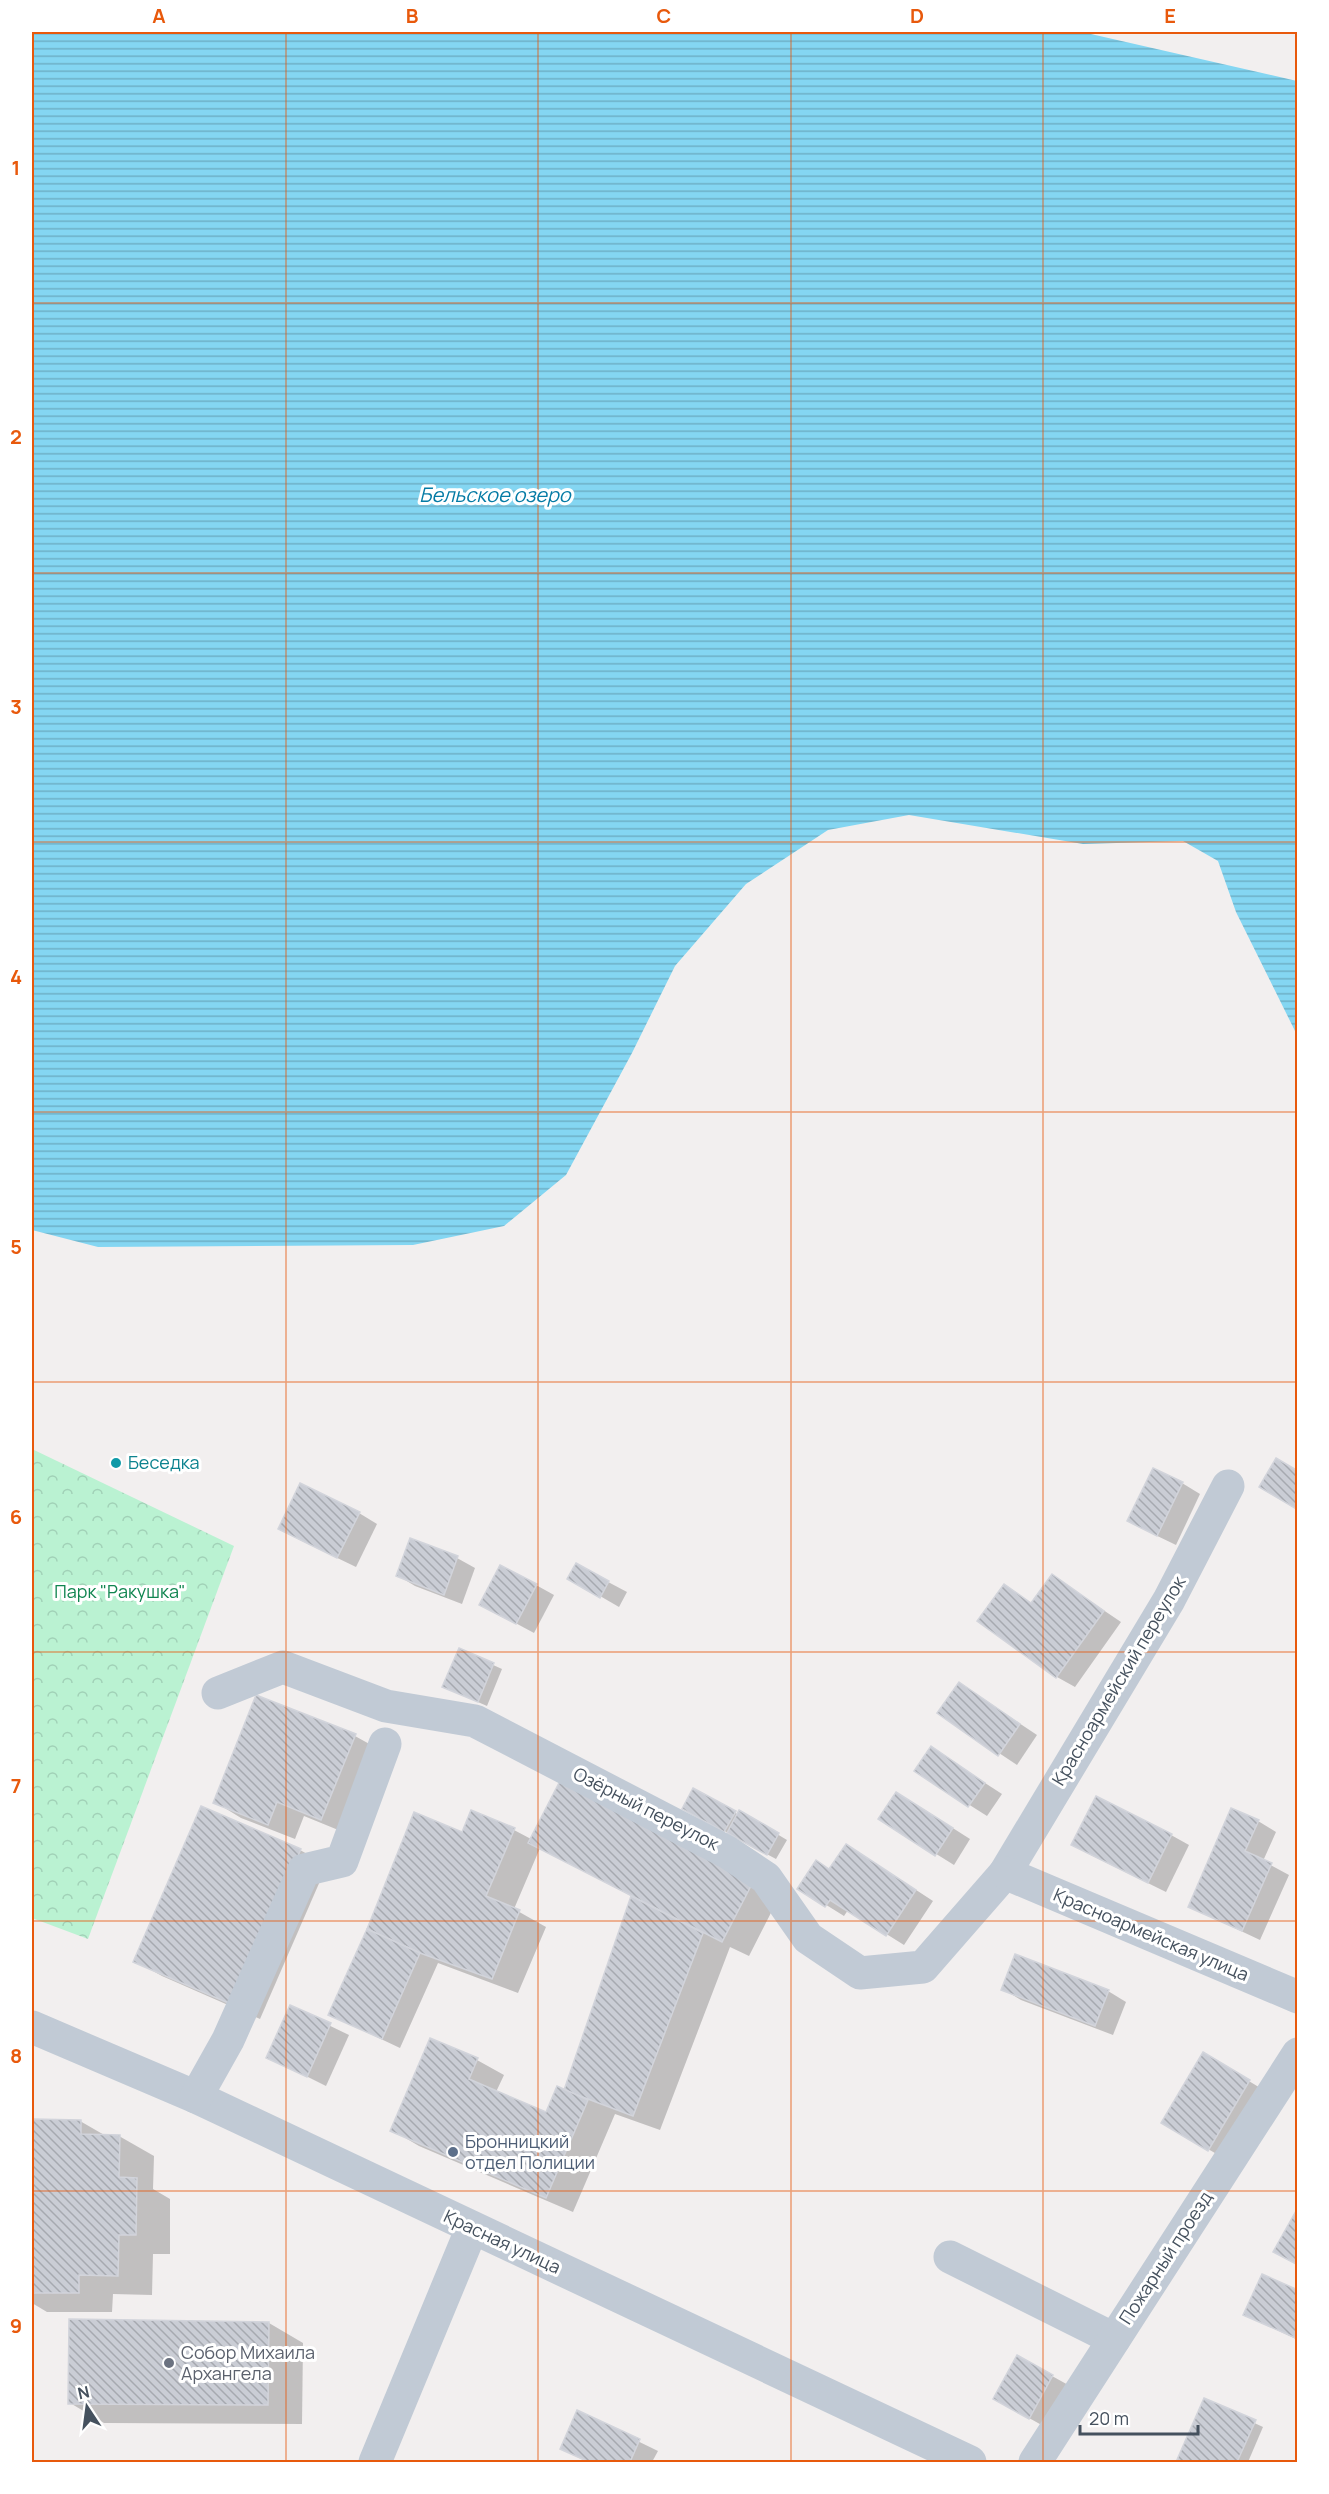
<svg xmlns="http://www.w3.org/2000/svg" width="1329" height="2494" font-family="Manrope,sans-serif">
	<defs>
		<pattern id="forest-crowns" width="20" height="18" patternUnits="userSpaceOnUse" patternTransform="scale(1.5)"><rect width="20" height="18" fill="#baf2d2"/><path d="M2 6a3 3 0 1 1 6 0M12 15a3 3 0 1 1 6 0" fill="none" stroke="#a1d1b7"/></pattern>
		<pattern id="water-rules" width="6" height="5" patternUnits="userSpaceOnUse" patternTransform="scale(1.5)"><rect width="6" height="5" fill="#84d6f2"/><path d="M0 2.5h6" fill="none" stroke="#6eb0c7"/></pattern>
		<pattern id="building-back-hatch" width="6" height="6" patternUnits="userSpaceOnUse" patternTransform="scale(1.5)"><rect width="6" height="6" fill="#cacdd5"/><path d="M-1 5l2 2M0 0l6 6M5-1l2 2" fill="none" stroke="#a6a9b0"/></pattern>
	</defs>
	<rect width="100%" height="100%" fill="#f2efef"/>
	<polygon fill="url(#forest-crowns)" points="32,1449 234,1546 88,1939 32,1918"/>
	<polygon fill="url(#water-rules)" points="32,32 1082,32 1297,81 1297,1035 1236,912 1218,861 1183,841 1083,844 909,815 828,830 746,884 675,966 632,1053 566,1175 504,1226 413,1245 98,1247 32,1230"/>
	<g fill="#0003">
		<polygon points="1182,1483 1200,1494 1176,1545 1147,1531"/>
		<polygon points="359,1513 377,1524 356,1567 298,1539"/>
		<polygon points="457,1558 475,1568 462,1604 415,1586 397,1575"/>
		<polygon points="576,1565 627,1592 619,1607 569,1578"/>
		<polygon points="1053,1576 1121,1622 1075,1687 1057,1677 1004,1586 1032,1604"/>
		<polygon points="536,1585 554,1595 534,1633 499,1614"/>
		<polygon points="460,1650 502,1669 487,1706 453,1691"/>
		<polygon points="960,1684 1037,1735 1017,1765 939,1713"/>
		<polygon points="355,1736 382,1751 348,1834 304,1816 295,1839 241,1818 215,1802"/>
		<polygon points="931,1748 1002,1794 987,1816 916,1771"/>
		<polygon points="561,1781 780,1895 749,1956 730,1947 660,2130 615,2114 573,2212 419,2146 392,2130 477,2060 504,2075 496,2092 547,2114 565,2093 633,1897 540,1848 514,1909 546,1927 518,1993 438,1963 400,2048 330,2015 463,1834 472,1812 514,1830 531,1839"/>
		<polygon points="694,1790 739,1815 740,1812 787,1840 776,1859 684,1809"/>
		<polygon points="915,1804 970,1839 954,1865 880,1819"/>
		<polygon points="1258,1821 1276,1832 1263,1861 1289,1875 1260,1940 1190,1907"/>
		<polygon points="1171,1835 1189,1845 1166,1892 1091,1855"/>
		<polygon points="300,1850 327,1865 260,2019 162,1976 135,1961"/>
		<polygon points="864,1856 933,1901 904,1945 848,1910 844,1916 799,1888 830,1870"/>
		<polygon points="1016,1956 1108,1991 1126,2002 1113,2035 1021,2000 1003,1989"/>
		<polygon points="291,2007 349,2035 326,2086 268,2057"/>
		<polygon points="1204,2054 1267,2092 1227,2160 1163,2123"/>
		<polygon points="32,2121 80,2121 106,2136 119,2136 154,2156 153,2189 170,2199 170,2254 153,2254 152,2295 113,2294 112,2312 47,2312 32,2303"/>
		<polygon points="1298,2291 1298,2340 1245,2315"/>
		<polygon points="269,2323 303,2343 302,2424 104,2423 70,2403"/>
		<polygon points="1052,2376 1070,2386 1047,2428 1013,2409"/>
		<polygon points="1205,2400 1263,2427 1248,2462 1177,2462"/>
		<polygon points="578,2412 658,2451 652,2462 587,2462 562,2449"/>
	</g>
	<g fill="url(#building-back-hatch)" stroke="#d2d4db" stroke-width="1.5">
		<polygon points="1276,1458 1298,1471 1298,1510 1259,1487"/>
		<polygon points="1153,1468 1183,1482 1157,1536 1127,1521"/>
		<polygon points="300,1483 360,1512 337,1558 278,1529"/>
		<polygon points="410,1538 458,1556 444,1595 396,1576"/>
		<polygon points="576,1563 609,1581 600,1598 567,1579"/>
		<polygon points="500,1565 537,1584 516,1624 479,1605"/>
		<polygon points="1052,1574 1104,1611 1056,1678 977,1621 1004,1584 1031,1603"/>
		<polygon points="459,1648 494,1663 478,1702 442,1687"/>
		<polygon points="959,1682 1020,1724 998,1756 937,1713"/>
		<polygon points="256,1695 356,1734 321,1820 277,1802 268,1825 213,1803"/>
		<polygon points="931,1746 985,1783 968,1807 914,1771"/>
		<polygon points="561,1779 755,1878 722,1942 528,1843"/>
		<polygon points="693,1788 736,1811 724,1832 682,1809"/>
		<polygon points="896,1792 953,1828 935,1856 878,1819"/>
		<polygon points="1096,1796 1172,1834 1148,1883 1071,1845"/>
		<polygon points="201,1806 301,1849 233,2005 133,1962"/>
		<polygon points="1231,1808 1259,1820 1245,1851 1272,1863 1242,1931 1188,1907"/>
		<polygon points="471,1810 515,1828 486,1896 520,1910 492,1979 420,1953 367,1929 414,1812 462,1832"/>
		<polygon points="739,1810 779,1833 767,1855 727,1833"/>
		<polygon points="846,1844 916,1890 886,1936 830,1900 825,1907 797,1889 816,1860 829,1869"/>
		<polygon points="631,1896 703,1933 633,2116 564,2090"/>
		<polygon points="367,1929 420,1953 382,2039 328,2015"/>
		<polygon points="1015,1954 1109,1990 1095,2026 1001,1990"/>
		<polygon points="290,2005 331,2023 307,2077 266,2058"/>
		<polygon points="430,2038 478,2058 469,2079 546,2112 557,2086 588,2100 546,2198 390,2131"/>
		<polygon points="1203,2052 1250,2080 1208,2151 1161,2123"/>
		<polygon points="32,2119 81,2120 81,2134 120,2135 119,2177 137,2178 136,2235 119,2235 118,2276 79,2275 79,2293 32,2293"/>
		<polygon points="1296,2211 1298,2212 1298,2265 1273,2252"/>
		<polygon points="1262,2274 1298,2290 1298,2339 1243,2315"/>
		<polygon points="69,2319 269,2322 268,2405 68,2404"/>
		<polygon points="1017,2355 1053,2375 1029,2419 993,2399"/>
		<polygon points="1204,2398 1256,2420 1237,2462 1176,2462"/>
		<polygon points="577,2410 640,2439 630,2462 589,2462 560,2449"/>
	</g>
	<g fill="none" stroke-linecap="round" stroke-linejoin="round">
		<g stroke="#c1cad5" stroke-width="33">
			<polyline points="218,1693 283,1667 386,1706 475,1721 727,1852 766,1878 808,1938 860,1973 923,1967 1005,1873 1169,1600 1228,1486"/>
			<polyline points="1005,1873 1298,1997"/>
			<polyline points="32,2027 196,2097 970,2462"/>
			<polyline points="196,2097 228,2040 304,1870 342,1861 385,1744"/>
			<polyline points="950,2257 1114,2339"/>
			<polyline points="375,2462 472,2228"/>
			<polyline points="1035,2462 1298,2054"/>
		</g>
	</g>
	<path fill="none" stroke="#e8590c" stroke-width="1.5" stroke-opacity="0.55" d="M 286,32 L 286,2462M 538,32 L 538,2462M 791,32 L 791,2462M 1043,32 L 1043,2462M 32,303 L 1298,303M 32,573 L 1298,573M 32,842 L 1298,842M 32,1112 L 1298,1112M 32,1382 L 1298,1382M 32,1652 L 1298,1652M 32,1921 L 1298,1921M 32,2191 L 1298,2191"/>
	<circle fill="#0f9aa8" stroke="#fff" stroke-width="2" cx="116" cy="1463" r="6"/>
	<circle fill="#5c6f8a" stroke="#fff" stroke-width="2" cx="453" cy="2152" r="6"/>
	<circle fill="#6b7280" stroke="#fff" stroke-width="2" cx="169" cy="2363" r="6"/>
	<g text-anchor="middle" stroke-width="6" stroke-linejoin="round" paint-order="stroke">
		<g font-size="18" fill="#0d838f" stroke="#fff" text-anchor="start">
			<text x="128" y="1469">Беседка</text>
		</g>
		<g font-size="18" fill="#108550" stroke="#fff">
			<text x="120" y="1598">Парк "Ракушка"</text>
		</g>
		<g font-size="18" fill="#45515e" stroke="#fff">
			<text transform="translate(1119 1681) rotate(-59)" y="6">Красноармейский переулок</text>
			<text transform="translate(646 1809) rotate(27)" y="6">Озёрный переулок</text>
			<text transform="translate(1151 1935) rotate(23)" y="6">Красноармейская улица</text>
			<text transform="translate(502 2242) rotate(25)" y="6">Красная улица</text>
			<text transform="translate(1166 2258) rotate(-57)" y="6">Пожарный проезд</text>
		</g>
		<g font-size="18" fill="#4e5e75" stroke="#fff" text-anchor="start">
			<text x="465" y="2148">Бронницкий<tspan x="465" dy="21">отдел Полиции</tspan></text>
		</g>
		<g font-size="18" fill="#5b616d" stroke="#fff" text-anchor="start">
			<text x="181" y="2359">Собор Михаила<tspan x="181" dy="21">Архангела</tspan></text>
		</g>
		<g font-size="20" font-style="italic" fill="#047ba5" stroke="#fff">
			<text x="495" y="502">Бельское озеро</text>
		</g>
	</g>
	<rect width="1329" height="2494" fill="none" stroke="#ffffff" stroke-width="66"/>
	<g transform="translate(87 2407) rotate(347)" stroke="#ffffff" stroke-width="4.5" paint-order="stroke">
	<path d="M0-4.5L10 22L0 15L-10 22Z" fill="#45515e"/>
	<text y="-9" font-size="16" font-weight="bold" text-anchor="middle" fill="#45515e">N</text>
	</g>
	<path d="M1080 2425v9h118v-9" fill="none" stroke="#45515e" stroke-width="3"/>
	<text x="1089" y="2425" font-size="18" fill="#45515e" stroke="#ffffff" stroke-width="4.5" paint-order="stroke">20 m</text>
	<rect x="33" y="33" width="1263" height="2428" fill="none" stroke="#e8590c" stroke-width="2"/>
	<g font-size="20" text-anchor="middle" font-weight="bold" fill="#e8590c">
		<text x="159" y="23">A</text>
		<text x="412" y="23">B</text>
		<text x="664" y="23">C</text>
		<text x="917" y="23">D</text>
		<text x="1170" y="23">E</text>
		<text x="16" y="175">1</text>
		<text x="16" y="444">2</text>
		<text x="16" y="714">3</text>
		<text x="16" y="984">4</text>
		<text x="16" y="1254">5</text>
		<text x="16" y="1524">6</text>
		<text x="16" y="1793">7</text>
		<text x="16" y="2063">8</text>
		<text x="16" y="2333">9</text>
	</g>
</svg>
